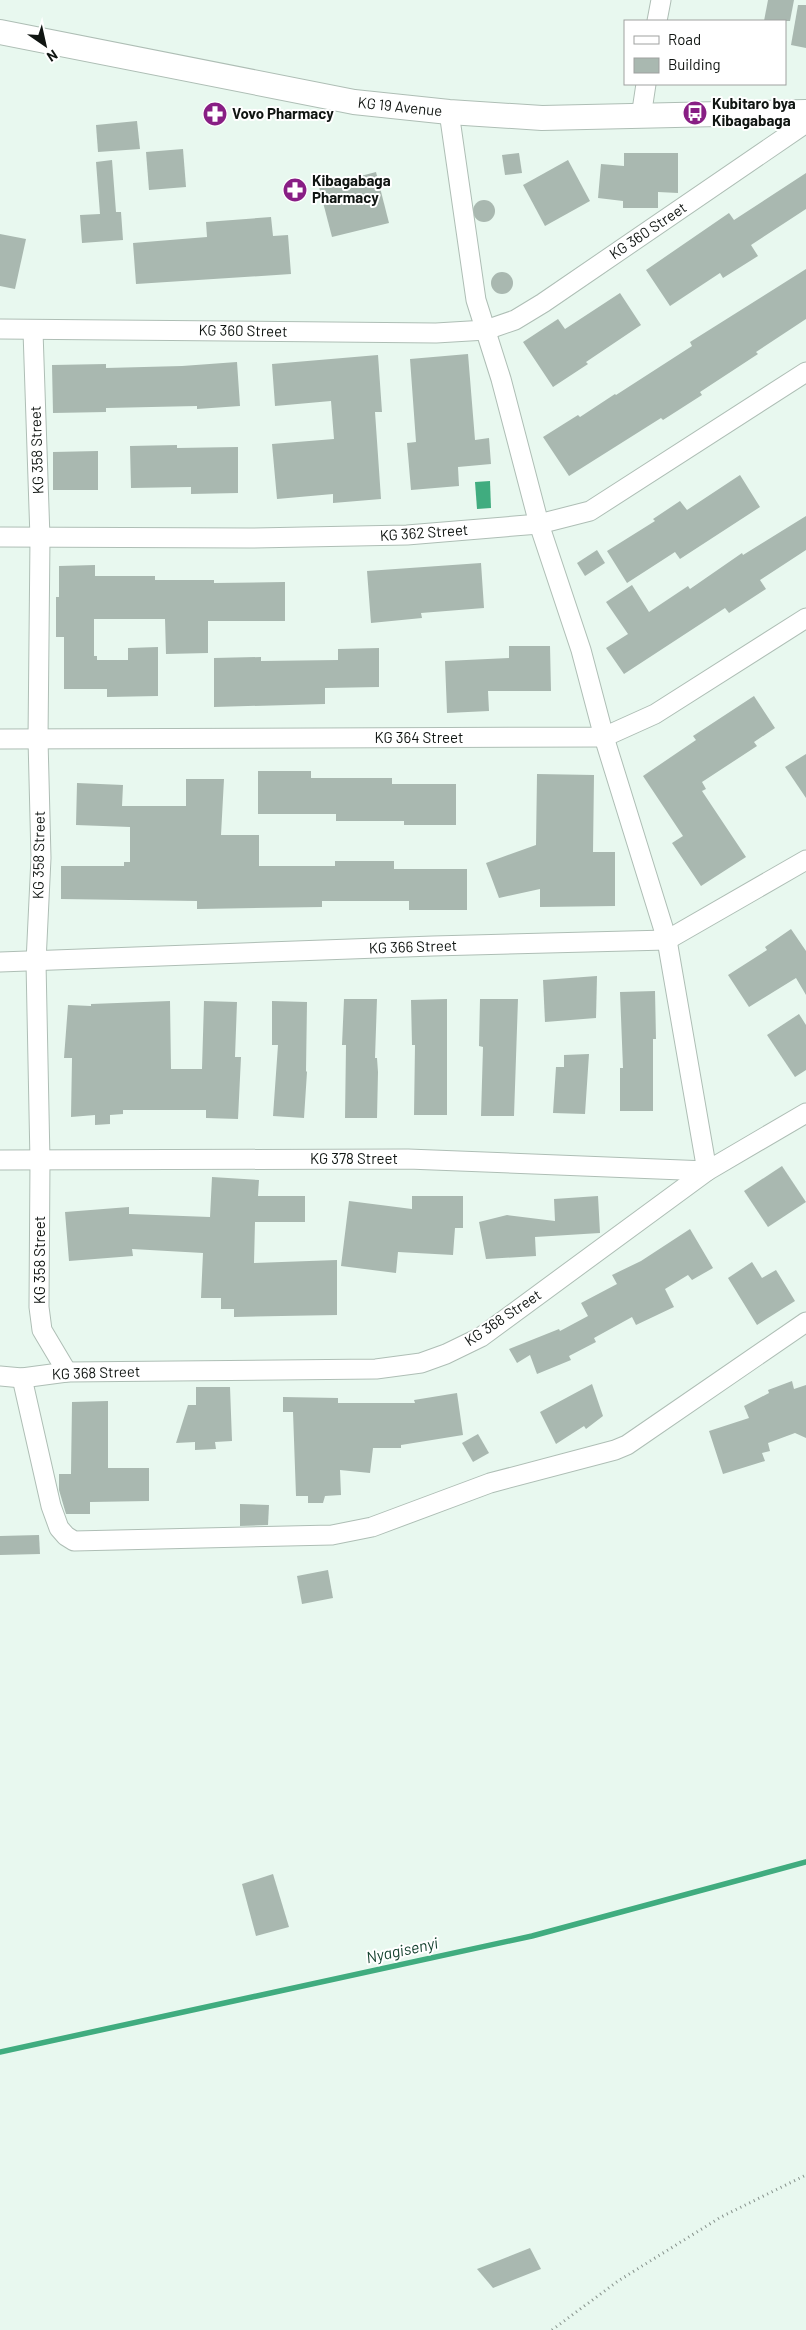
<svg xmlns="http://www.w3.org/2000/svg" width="806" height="2330" font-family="Barlow,sans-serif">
	<rect width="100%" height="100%" fill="#e8f8ef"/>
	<polygon fill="#40ac7f" points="490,481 491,508 477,509 475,482"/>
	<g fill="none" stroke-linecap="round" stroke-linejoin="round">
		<polyline stroke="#40ac7f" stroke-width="5.5" points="0,2052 532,1936 806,1862"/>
	</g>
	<g fill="#a9b8b0">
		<polygon points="768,0 794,0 790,21 764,21"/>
		<polygon points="798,5 806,5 806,48 791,45"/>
		<polygon points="137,121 140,149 98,152 96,125"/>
		<polygon points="183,149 186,187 149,190 146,152"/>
		<polygon points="519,153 522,173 505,175 502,155"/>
		<polygon points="624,153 678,153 678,193 658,192 658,208 623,208 623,201 598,198 601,164 624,166"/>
		<polygon points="112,160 116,212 121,212 123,240 82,243 80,215 100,214 96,162"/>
		<polygon points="568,160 590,201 545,226 523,185"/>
		<polygon points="376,172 389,223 332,237 319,187"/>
		<polygon points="806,173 806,209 751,245 758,256 723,278 720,273 670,306 646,270 729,213 734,220"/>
		<circle cx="484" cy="211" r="11"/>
		<polygon points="271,217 273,236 288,235 291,274 136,284 133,243 207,237 206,222"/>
		<polygon points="0,234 26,239 15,289 0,286"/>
		<polygon points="806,269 806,319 756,352 758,354 700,392 702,395 663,420 661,418 569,476 543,437 578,415 580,417 615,394 616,395 692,346 690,342"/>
		<circle cx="502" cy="283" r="11"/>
		<polygon points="620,293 641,325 586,362 588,364 553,387 523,342 558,319 565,329"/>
		<polygon points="468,354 475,440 489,438 491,464 458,467 459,486 411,490 407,443 416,442 410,359"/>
		<polygon points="378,355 382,412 375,412 381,499 333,503 333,494 277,499 272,444 334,439 331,401 275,406 272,364"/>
		<polygon points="237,362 240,406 197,409 197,406 106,408 106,412 53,413 52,365 106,364 106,368 182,366"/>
		<polygon points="177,445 177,448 238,447 238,493 191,494 191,487 131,488 130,446"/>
		<polygon points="98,451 98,490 53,490 53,452"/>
		<polygon points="740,475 760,507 680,559 675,552 627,583 607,551 655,521 653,519 680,501 687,510"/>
		<polygon points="806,516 806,550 760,580 766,589 729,613 725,608 624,674 606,648 628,634 606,602 632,585 649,612 688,586 690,589 742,553 743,555"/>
		<polygon points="597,550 605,563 585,576 577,563"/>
		<polygon points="481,563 484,608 421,613 422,618 371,623 367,571"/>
		<polygon points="95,565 95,576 155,576 155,580 214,580 214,583 285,582 285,621 208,621 208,653 166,654 165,619 94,619 94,656 97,656 97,660 128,660 128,648 158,647 158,696 107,697 107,689 64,689 64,637 56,637 56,597 59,597 59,566"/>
		<polygon points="509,646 550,646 551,691 488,691 489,711 447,713 445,661 509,658"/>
		<polygon points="379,648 379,687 325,688 325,704 214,707 214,658 261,657 261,661 338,660 338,649"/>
		<polygon points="754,696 775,728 754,742 757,746 702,782 706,789 702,791 746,857 701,886 672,843 683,836 643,776 696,740 693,736"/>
		<polygon points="806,754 806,798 785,767"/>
		<polygon points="258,771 311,771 311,778 392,778 392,784 456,784 456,825 404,825 404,821 336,821 336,814 258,814"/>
		<polygon points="537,774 594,775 593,852 615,852 615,906 540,907 540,889 499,898 486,863 536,845"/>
		<polygon points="186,779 224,779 221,835 259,835 259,866 335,866 335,861 394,861 394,869 467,869 467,910 409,910 409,901 322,901 322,907 197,909 197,901 61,899 61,866 124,866 124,862 130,862 130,827 76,825 77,783 123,785 122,806 186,806"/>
		<polygon points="791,929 806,951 806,995 796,978 749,1007 728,975 767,950 765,947"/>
		<polygon points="597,976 596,1018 545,1022 543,980"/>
		<polygon points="655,991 656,1039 653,1039 653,1111 620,1111 620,1068 623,1068 620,992"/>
		<polygon points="344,999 377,999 375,1058 377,1058 378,1072 377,1118 345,1118 346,1045 342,1045"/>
		<polygon points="447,999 447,1115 414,1115 415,1045 412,1045 411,1000"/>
		<polygon points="480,999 518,999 514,1116 481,1116 483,1047 479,1046"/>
		<polygon points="170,1001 171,1069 202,1069 204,1001 237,1002 235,1057 241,1057 238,1119 206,1118 206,1110 123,1110 123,1114 110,1115 110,1124 95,1125 95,1115 71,1117 72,1058 64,1058 68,1005 91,1006 91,1004"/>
		<polygon points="272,1001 307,1002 306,1071 307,1072 304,1118 273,1116 278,1045 272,1045"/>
		<polygon points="799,1014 806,1025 806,1070 795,1077 767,1035"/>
		<polygon points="589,1054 585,1114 553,1113 556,1067 564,1067 564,1055"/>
		<polygon points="782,1166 806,1202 768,1227 744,1191"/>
		<polygon points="212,1177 259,1180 258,1196 305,1196 305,1222 255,1222 254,1263 337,1260 337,1315 234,1317 234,1309 221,1309 221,1298 201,1298 203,1253 132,1249 133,1256 69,1261 65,1212 129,1207 129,1214 210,1217"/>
		<polygon points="412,1196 463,1196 463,1228 455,1228 453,1255 398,1252 396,1273 341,1266 349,1201 412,1209"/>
		<polygon points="598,1196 600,1233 535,1237 536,1256 486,1259 479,1222 507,1215 555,1221 554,1199"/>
		<polygon points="690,1229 713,1268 692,1280 688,1275 665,1289 674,1307 636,1325 632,1317 594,1338 596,1342 569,1356 571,1360 537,1374 530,1355 517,1363 509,1349 559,1329 560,1331 588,1316 581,1303 617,1284 612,1275 641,1261"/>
		<polygon points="752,1262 762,1278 776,1270 795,1301 757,1325 728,1278"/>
		<polygon points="792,1381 794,1389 806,1385 806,1438 795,1433 768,1443 770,1451 762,1453 765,1461 723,1474 709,1431 749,1418 744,1406 769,1393 768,1390"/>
		<polygon points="592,1384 603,1416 586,1429 584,1426 556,1444 540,1412"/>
		<polygon points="196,1387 230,1387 232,1441 215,1442 216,1449 195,1450 195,1442 176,1443 188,1405 196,1405"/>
		<polygon points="457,1393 463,1435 401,1445 401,1448 373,1448 370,1473 340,1470 341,1495 325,1496 323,1503 308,1503 308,1496 296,1496 293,1412 283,1412 283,1397 338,1398 338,1403 415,1403 414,1400"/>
		<polygon points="108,1401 108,1468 149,1468 149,1501 90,1502 90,1514 66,1514 59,1490 59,1474 71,1474 72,1402"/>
		<polygon points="478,1434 489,1453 473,1462 462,1443"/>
		<polygon points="240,1504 269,1505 268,1525 240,1526"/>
		<polygon points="39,1535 40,1554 0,1555 0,1536"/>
		<polygon points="328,1570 333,1598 302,1604 297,1576"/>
		<polygon points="273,1874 289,1927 256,1936 242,1884"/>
		<polygon points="530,2248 541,2269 493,2288 477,2269"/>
	</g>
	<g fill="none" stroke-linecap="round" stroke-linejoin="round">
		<defs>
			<g id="minor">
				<polyline points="657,21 661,0"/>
				<polyline points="641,117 646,84"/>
				<polyline points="0,329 436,333 486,330 515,320 543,303 806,123"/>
				<polyline points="33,331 40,538 38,739 41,858 36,962 40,1161 39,1307 42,1330 67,1372"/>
				<polyline points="0,537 250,538 407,535 539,524 590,511 806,372"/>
				<polyline points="0,739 604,737 655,714 806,618"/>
				<polyline points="0,962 433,946 667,940 806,860"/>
				<polyline points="0,1160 408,1159 707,1171 667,940 604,737 581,650 539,524 501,379 476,300 449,112"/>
				<polyline points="0,1376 22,1378 67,1372 376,1369 421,1363 446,1354 481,1337 707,1171 806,1113"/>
				<polyline points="22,1378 51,1506 59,1528 66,1536 74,1541 332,1535 372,1527 490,1483 615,1450 627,1445 806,1322"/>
			</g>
			<polyline id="major" points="0,32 354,102 449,112 542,118 806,112"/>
		</defs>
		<use href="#minor" stroke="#aebeb5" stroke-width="21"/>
		<use href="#major" stroke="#aebeb5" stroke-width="26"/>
		<polyline stroke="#85908a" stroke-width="3" stroke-dasharray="1 4" stroke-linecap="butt" points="552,2330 618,2281 721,2217 806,2175"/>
		<use href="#minor" stroke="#fff" stroke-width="19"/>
		<use href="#major" stroke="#fff" stroke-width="24"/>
	</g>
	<defs>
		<symbol id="bus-disc" viewBox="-11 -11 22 22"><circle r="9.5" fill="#881e84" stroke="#fff"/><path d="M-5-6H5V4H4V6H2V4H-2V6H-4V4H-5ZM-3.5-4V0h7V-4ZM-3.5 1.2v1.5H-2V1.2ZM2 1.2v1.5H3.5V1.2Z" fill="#fff"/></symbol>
		<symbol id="pharmacy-disc" viewBox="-11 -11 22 22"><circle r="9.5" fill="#881e84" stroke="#fff"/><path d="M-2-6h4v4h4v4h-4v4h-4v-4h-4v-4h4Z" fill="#fff"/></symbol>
	</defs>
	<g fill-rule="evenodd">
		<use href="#bus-disc" x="681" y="99" width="28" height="28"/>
		<use href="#pharmacy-disc" x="201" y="100" width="28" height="28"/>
		<use href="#pharmacy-disc" x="281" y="176" width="28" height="28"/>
	</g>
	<g text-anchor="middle" stroke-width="4" stroke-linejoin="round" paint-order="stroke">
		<g font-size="15" font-weight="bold" fill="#101512" stroke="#fff" text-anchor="start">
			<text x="712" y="109">Kubitaro bya<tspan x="712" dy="17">Kibagabaga</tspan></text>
			<text x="232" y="119">Vovo Pharmacy</text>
			<text x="312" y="186">Kibagabaga<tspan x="312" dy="17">Pharmacy</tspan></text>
		</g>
		<g font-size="15" fill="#101512" stroke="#fff">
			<text transform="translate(400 107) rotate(6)" y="5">KG 19 Avenue</text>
			<text transform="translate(648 231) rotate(-34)" y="5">KG 360 Street</text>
			<text transform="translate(243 331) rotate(1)" y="5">KG 360 Street</text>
			<text transform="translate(37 450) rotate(-92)" y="5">KG 358 Street</text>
			<text transform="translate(424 533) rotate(-4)" y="5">KG 362 Street</text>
			<text x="419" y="743">KG 364 Street</text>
			<text transform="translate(39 855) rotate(-89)" y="5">KG 358 Street</text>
			<text transform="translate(413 947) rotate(-2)" y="5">KG 366 Street</text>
			<text x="354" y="1164">KG 378 Street</text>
			<text transform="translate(40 1260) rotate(-90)" y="5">KG 358 Street</text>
			<text transform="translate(503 1318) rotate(-34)" y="5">KG 368 Street</text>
			<text transform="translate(96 1373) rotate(-2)" y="5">KG 368 Street</text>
		</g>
		<g font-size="16" font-style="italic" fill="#15422f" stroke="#fff">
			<text transform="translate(402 1950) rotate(-12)" y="6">Nyagisenyi</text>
		</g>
	</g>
	<rect x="624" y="20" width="162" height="65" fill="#ffffff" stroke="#9fa1a0"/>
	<rect x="634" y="36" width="25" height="8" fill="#ffffff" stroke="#9fa1a0"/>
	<text x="668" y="45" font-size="15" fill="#101512">Road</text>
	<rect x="634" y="58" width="25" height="15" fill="#a9b8b0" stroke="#9fa1a0"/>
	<text x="668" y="70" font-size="15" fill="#101512">Building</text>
	<g transform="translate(45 45) rotate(146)" stroke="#ffffff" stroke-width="4" paint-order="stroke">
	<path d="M0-4L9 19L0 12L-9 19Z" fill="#101512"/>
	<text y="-8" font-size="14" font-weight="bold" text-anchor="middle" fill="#101512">N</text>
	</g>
</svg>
